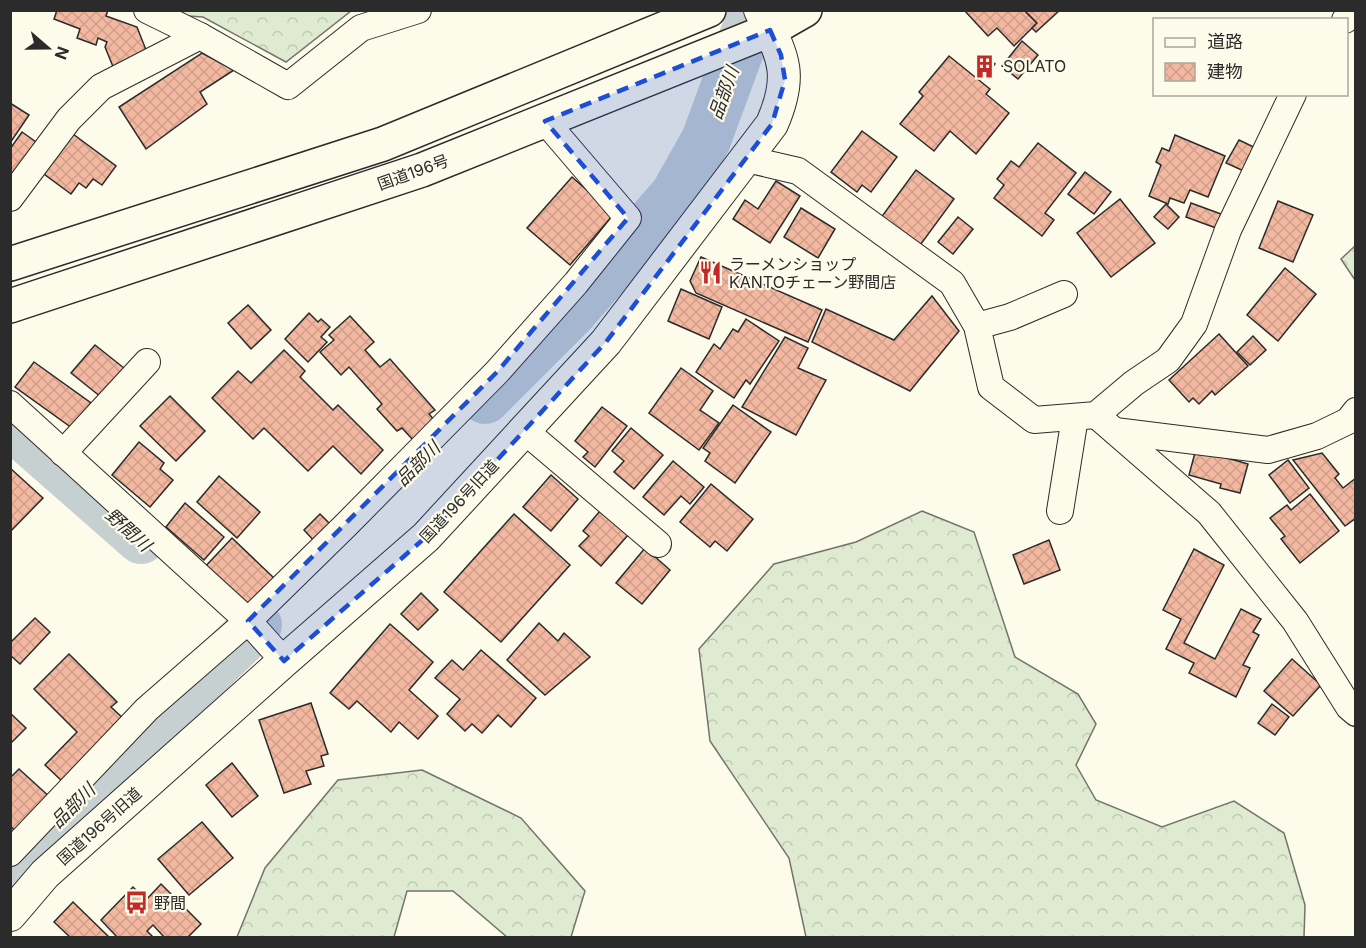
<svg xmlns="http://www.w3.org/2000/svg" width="1366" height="948" font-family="Inter,'Noto Sans JP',sans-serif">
	<defs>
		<pattern id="forest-crowns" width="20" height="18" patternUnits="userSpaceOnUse" patternTransform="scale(1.5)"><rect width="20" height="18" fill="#deebd1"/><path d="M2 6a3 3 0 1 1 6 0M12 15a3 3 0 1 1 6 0" fill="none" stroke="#bfcab4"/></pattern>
		<pattern id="building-cross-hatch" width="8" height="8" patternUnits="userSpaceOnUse" patternTransform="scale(1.5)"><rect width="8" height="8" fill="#f2b8a0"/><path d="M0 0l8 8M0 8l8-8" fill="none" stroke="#d09e8a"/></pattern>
	</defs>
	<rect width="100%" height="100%" fill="#fdfbea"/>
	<g fill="url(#forest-crowns)" stroke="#74746e" stroke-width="1.5">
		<polygon points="143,11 351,11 286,62 203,17 145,13"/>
		<polygon points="1355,246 1355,280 1341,259"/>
		<polygon points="922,511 974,532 1015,657 1078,694 1096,724 1076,765 1096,800 1162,827 1234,801 1284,833 1305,905 1304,937 806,937 789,858 710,741 699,649 774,564 856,542"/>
		<polygon points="422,770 521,818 585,891 571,937 507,937 453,891 407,891 394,937 237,937 265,868 338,780"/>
	</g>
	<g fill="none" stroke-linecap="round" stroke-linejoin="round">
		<g stroke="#c7d0d0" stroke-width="50">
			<polyline points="485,399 571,313 675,195 706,140 754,10"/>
			<polyline points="10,424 141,539"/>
			<polyline points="10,868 28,847 257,625"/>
		</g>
	</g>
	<g fill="url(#building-cross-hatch)" stroke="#2b2b2b" stroke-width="1.5">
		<polygon points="57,10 108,10 106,16 137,27 148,55 114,69 105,47 107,42 98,38 96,45 77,38 80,29 54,19"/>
		<polygon points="964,10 1024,10 1037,23 1014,46 997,28 988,36"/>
		<polygon points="1024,10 1060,10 1036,32 1032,28 1037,23"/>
		<polygon points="1022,41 1038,55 1018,79 1002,66"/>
		<polygon points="202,53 234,70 200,92 207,104 146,149 119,107"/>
		<polygon points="949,56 990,89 986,94 1009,113 976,154 950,131 934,151 900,124 923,96 919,92"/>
		<polygon points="985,56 995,64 986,76 976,68"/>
		<polygon points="10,103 29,115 10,143"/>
		<polygon points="862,131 897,157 871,192 862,185 857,192 831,172"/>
		<polygon points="22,132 42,146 10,181 10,149"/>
		<polygon points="73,134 116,166 102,185 93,179 86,188 79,183 71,194 44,174"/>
		<polygon points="1175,135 1225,156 1208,197 1190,190 1184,203 1170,198 1168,204 1149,196 1161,165 1156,162 1162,148 1169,151"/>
		<polygon points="1239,140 1258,149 1246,172 1226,163"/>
		<polygon points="1038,143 1076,173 1045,213 1054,220 1042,236 994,198 1004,185 997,179 1011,161 1019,167"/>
		<polygon points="916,170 954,199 918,248 880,219"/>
		<polygon points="1085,172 1111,192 1094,214 1068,194"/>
		<polygon points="572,177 614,214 570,265 527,228"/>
		<polygon points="776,181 800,196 770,243 733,219 745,200 758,209"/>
		<polygon points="1120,199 1155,243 1111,277 1077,233"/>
		<polygon points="1278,201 1313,215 1293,262 1259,248"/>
		<polygon points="1191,203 1221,214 1216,228 1186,217"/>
		<polygon points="1166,204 1179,217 1168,229 1154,217"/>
		<polygon points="801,208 835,229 818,258 784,237"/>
		<polygon points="958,217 973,229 953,254 938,242"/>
		<polygon points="701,257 822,310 808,342 696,293 690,281"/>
		<polygon points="1285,268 1316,294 1278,341 1247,315"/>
		<polygon points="681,289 722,307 709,339 668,321"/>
		<polygon points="932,296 959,331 910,391 812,342 826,309 894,340"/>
		<polygon points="248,305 271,330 251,349 228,323"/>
		<polygon points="309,313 318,322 321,319 330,327 321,337 327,342 308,362 285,339"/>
		<polygon points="350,316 374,342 365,350 380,367 390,359 435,410 429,414 435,421 413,440 402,428 397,431 377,409 382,404 349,367 341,375 320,352 334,340 329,335"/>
		<polygon points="746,319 779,341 750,384 746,380 734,398 696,372 714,344 720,349 733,329 738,332"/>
		<polygon points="1219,334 1248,366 1215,395 1212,391 1199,404 1193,398 1189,402 1169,380"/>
		<polygon points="1253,336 1266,350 1250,365 1237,352"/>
		<polygon points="785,337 808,348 798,368 826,380 796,435 742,407"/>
		<polygon points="95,345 129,372 106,401 71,373"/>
		<polygon points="284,350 305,371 300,377 333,410 338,405 383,450 361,474 333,446 308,471 264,428 253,439 212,398 238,371 251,383"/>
		<polygon points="34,362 91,403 72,428 15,387"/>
		<polygon points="681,368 713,391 700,410 719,423 699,450 649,413"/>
		<polygon points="170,396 205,431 176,461 140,426"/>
		<polygon points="733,405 771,432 735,483 705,461 710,453 703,448"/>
		<polygon points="602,407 627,426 595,467 583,457 588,452 575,441"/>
		<polygon points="631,428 663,455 634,489 614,472 624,461 612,451"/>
		<polygon points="139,442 164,463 160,469 173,480 150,507 112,475"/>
		<polygon points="1196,449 1248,464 1240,493 1220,488 1221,484 1189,475"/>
		<polygon points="1322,453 1339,474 1335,478 1343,488 1356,478 1356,518 1345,526 1293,460"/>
		<polygon points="1288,460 1309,488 1290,503 1269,475"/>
		<polygon points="673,461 704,487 690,504 681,496 664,515 643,497"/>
		<polygon points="10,468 43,498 10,532"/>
		<polygon points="551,475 578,499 551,531 523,507"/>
		<polygon points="219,476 260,512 237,538 197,502"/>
		<polygon points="711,484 753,519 727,551 715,541 710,547 680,522"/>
		<polygon points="1310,494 1339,531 1300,563 1281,539 1285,536 1270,518 1287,505 1291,510"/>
		<polygon points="185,503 224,537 204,560 166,527"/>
		<polygon points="600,511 628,535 601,566 579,546 589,536 583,531"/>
		<polygon points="320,514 333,527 316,543 304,530"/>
		<polygon points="514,514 570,565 501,642 444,592"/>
		<polygon points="232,538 275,579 245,611 202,570"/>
		<polygon points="1049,540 1060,570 1024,584 1013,555"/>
		<polygon points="645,548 670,570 642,604 616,583"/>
		<polygon points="1194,549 1224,565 1184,643 1215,659 1241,609 1261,619 1253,632 1259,635 1243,665 1250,668 1236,697 1189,673 1194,663 1166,649 1181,619 1163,610"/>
		<polygon points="421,593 438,610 418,630 401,614"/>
		<polygon points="35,618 50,632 20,664 10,655 10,643"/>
		<polygon points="539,623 558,641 564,633 590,657 545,695 507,660"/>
		<polygon points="390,624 433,662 409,690 438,716 418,739 399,722 391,732 357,701 349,709 330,693"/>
		<polygon points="481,650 536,698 511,727 498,715 482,733 472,724 465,731 447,714 460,699 435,678 452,660 463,670"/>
		<polygon points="69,654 117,702 111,707 127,722 65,784 45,765 77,732 34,689"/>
		<polygon points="1292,659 1321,685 1293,716 1264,691"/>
		<polygon points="311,703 328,754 321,756 324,766 306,771 311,784 284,793 259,720"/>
		<polygon points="1272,704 1289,717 1275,735 1258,723"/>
		<polygon points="10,713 26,728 11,743 10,742"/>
		<polygon points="232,763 258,796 232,817 206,785"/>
		<polygon points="19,769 52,799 20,835 10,826 10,778"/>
		<polygon points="202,822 233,858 189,895 158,859"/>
		<polygon points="161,884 201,924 187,938 165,938 153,925 147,931 154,938 118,938 101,920 133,887 146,900"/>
		<polygon points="73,902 110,938 71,938 54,922"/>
	</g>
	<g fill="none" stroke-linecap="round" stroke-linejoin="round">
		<defs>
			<g id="minor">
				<polyline points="147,10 200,36"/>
				<polyline points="1345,20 1354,10"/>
				<polyline points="747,159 798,171 952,283 977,326 991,387 1034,420 1096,415 1134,383 1168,360 1194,324 1228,230 1293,94"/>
				<polyline points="10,198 69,119 101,87 200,36 288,86 361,28 418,10"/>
				<polyline points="977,326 1010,317 1064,294"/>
				<polyline points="10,404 248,621 284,661"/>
				<polyline points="1096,415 1209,513 1295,621 1349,707 1356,713"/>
				<polyline points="525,431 658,544"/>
				<polyline points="1115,431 1268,450 1317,436 1348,421 1356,411"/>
				<polyline points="63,453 147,362"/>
				<polyline points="1060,511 1075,417"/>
				<polyline points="10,853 147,709 248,621 346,525 497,372 576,283 628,218 545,121"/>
			</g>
			<path id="tertiary" d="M 10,915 L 45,874 L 284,661 L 426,537 L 606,342 L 772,124 C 794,73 783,57 760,10"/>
			<g id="trunk">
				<polyline points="10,264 383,144 709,10"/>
				<polyline points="10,306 422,170 770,30 805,10"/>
			</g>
		</defs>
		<use href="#minor" stroke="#2b2b2b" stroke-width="28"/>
		<use href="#tertiary" stroke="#2b2b2b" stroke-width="34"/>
		<use href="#trunk" stroke="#2b2b2b" stroke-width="36"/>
		<use href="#minor" stroke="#fdfbea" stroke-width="26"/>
		<use href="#tertiary" stroke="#fdfbea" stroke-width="32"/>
		<use href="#trunk" stroke="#fdfbea" stroke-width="33"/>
	</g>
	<path fill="#1d4ed8" fill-opacity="0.2" stroke="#1d4ed8" stroke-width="4.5" stroke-dasharray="12 8" stroke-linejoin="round" d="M 770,30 L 781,55 L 785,80 L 772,124 L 606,342 L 426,537 L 284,661 L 248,621 L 497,372 L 628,218 L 545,121 Z"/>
	<defs>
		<symbol id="building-bare" viewBox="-9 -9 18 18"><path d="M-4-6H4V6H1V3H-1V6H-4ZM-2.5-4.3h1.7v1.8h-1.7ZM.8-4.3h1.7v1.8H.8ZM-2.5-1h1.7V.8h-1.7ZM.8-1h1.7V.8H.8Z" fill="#c62828" stroke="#fdfbea" stroke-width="2.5" paint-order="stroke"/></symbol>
		<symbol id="restaurant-bare" viewBox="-9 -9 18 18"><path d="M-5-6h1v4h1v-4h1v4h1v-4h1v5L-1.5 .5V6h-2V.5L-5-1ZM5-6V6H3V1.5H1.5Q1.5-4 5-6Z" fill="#c62828" stroke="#fdfbea" stroke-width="2.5" paint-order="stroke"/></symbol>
		<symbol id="bus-bare" viewBox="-9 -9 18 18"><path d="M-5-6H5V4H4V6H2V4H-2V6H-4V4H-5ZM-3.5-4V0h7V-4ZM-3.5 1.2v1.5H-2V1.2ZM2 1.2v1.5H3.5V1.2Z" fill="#c62828" stroke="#fdfbea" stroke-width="2.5" paint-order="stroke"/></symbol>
	</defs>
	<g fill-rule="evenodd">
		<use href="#building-bare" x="968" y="50" width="33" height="33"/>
		<use href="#restaurant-bare" x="694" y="256" width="33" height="33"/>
		<use href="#bus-bare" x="120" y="886" width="33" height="33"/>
	</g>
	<g text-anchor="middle" stroke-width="4.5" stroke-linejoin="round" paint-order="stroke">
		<g font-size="16" fill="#2b2b2b" stroke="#fdfbea" text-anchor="start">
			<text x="1003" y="72">SOLATO</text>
			<text x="729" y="270">ラーメンショップ<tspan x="729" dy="18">KANTOチェーン野間店</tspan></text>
			<text x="154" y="909">野間</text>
		</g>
		<g font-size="16" fill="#2b2b2b" stroke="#fdfbea">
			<text transform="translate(413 172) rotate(-20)" y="6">国道196号</text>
			<text transform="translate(459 501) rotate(-47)" y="6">国道196号旧道</text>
			<text transform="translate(99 826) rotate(-42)" y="6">国道196号旧道</text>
		</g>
		<g font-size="18" font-style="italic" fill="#2b2b2b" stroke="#fdfbea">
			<text transform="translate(724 93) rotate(-70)" y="6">品部川</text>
			<text transform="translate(418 464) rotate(-45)" y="6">品部川</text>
			<text transform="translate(128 530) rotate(42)" y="6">野間川</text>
			<text transform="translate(73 806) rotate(-45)" y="6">品部川</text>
		</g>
	</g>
	<rect width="1366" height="948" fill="none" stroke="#2b2b2b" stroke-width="24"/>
	<rect x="1153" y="18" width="195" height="78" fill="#fdfbea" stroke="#a9a89e" stroke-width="1.5"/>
	<rect x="1165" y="38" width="30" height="9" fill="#fdfbea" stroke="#a9a89e" stroke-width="1.5"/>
	<text x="1207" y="48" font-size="18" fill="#2b2b2b">道路</text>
	<rect x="1165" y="63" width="30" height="18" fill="url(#building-cross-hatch)" stroke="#a9a89e" stroke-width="1.5"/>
	<text x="1207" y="78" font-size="18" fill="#2b2b2b">建物</text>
	<g transform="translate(48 48) rotate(110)" stroke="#fdfbea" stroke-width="4.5" paint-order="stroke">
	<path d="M0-4.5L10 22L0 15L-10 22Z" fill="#2b2b2b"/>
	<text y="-9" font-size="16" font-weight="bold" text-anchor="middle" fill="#2b2b2b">N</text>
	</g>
</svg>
